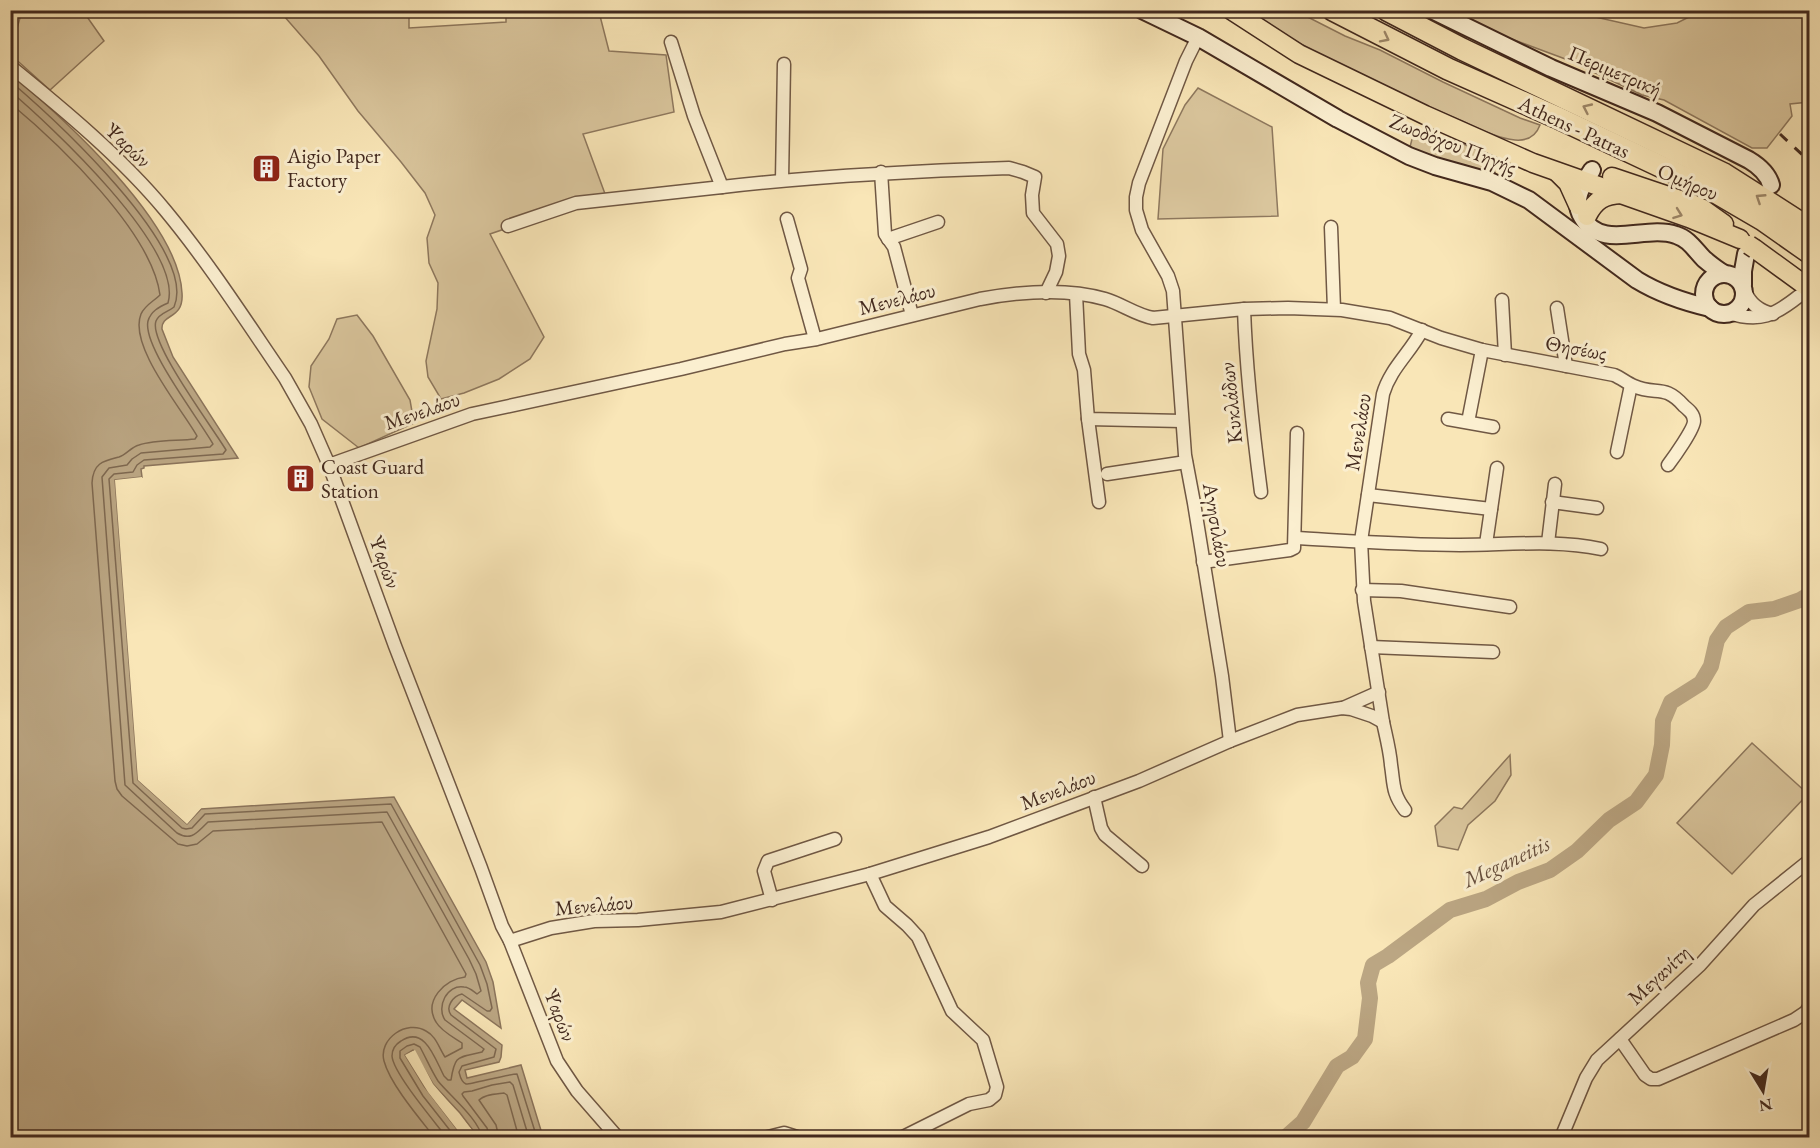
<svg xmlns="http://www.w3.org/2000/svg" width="1820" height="1148" font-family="'EB Garamond',serif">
	<rect width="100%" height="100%" fill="#f9e6b7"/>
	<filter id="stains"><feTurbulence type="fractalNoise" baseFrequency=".00333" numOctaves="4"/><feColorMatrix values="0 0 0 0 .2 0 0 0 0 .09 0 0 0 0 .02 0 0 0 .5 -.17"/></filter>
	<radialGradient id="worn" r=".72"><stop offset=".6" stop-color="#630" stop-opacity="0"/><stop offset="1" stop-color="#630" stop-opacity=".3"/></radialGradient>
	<g fill="#dac69d" stroke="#8e785e" stroke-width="1.5">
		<polygon points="1745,10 1770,13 1806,13 1810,15 1809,102 1790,104 1792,116 1767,148 1752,148 1664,100 1642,95 1568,60 1498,34 1454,11 1569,11 1644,28 1677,23 1701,11"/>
		<polygon points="22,11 83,11 104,41 50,90 11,55 11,49"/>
		<polygon points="358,11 409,11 409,28 506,22 506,11 629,11 599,12 609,51 666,55 674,112 583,134 608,202 557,211 490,234 544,337 530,359 499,379 464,393 441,399 428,377 426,361 437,309 438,283 429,263 427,238 435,215 425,193 401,162 358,111 319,56 283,15"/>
		<path d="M 1249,11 L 1296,11 L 1345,36 L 1380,50 L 1443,82 L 1520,118 L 1540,125 C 1536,136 1527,141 1515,140 C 1495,138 1474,126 1455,118 C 1403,95 1348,72 1299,43 C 1282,33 1265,21 1249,11 Z"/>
		<polygon points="1198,88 1272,127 1278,216 1158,219 1163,149 1185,105"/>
		<path d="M 1431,134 C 1452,141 1491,147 1495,173 L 1489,175 L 1427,157 L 1410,147 L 1412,139 Z"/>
		<polygon points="357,315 373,336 410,400 414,423 359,448 322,419 309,387 311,366 329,339 337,319"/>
		<polygon points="1752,743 1808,794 1732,874 1677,823"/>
		<polygon points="1510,755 1511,775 1495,801 1468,825 1458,850 1438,846 1435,826 1454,807 1462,809"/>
	</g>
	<path fill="#bba683" stroke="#8b745b" stroke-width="1.5" d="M 10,73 C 63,118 179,222 182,293 C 184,320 161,313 162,329 L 173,357 L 238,458 L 144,466 L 144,468 L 141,469 L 142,477 L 115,480 L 138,780 L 187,824 L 201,809 L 394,797 L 486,962 L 493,982 L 501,1028 L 462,1000 L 454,1009 L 502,1045 L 501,1057 L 499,1062 L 465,1070 L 467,1078 L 521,1065 L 543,1137 L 478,1137 L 460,1113 L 433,1084 L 413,1050 L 405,1055 L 424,1086 L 463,1137 L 11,1137 Z"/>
	<g fill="#f9e6b7">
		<polygon points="142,477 142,480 118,483 141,778 187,820 199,806 204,805 187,824 138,780 115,480"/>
		<polygon points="415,1050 433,1084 478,1137 474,1138 457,1115 431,1085 413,1053 409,1055 419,1073 466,1138 463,1137 428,1092 405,1055"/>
	</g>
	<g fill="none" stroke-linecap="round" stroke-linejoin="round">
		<g stroke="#7e6850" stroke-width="1.5">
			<path d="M 10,81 C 51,116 199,250 174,307 C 168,312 159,313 156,321 C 148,342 213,428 226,450 L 223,454 L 144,460 L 137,465 L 133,472 L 114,474 L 109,479 L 133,783 L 182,828 L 186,829 L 192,828 L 205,814 L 391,804 L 480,965 L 487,984 L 492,1008 L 490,1011 L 487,1011 L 462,994 C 453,996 445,1007 451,1015 L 496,1049 L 494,1057 L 462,1066 L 459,1072 C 460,1076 461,1082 466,1084 C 469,1085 508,1074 517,1074 L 537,1138"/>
			<path d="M 10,91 C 49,124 184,249 168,303 C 159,307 151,311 148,321 C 142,346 199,419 213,444 L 210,447 L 141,453 L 132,459 L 127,465 L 109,468 L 102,477 L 125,785 L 177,833 C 192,842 198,831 208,822 L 387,812 L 469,959 L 476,974 L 481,991 L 477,994 C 473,991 469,987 464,987 C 447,984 436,1007 445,1020 L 484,1049 L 482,1052 C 458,1058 455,1054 451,1080 L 448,1080 L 444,1076 C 435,1059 425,1025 401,1041 C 396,1044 392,1049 392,1056 C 393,1073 435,1122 447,1138"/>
			<path d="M 10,103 C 58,143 152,232 160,295 C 154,301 145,305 141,314 C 128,346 182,409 197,436 L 195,439 C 178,441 154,440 139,445 C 131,447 126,455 119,457 C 103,461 93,463 92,483 L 115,781 L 117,789 L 122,796 L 178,844 L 187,846 L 197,844 L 213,831 L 382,822 L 466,974 L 465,977 C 445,979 423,1001 436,1022 C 441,1031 453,1037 462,1043 L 462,1048 L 445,1057 C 439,1048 436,1036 426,1031 C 407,1019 378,1039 384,1061 C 390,1084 420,1119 435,1138"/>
			<path d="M 456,1138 L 423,1096 L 400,1058 L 400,1051 L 407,1046 L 414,1044 L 420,1047 C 426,1058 431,1070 438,1081 C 449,1095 480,1120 482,1138"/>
			<polyline points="490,1138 487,1128 463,1096 462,1094 464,1092 472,1091 492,1085 510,1082 513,1085 529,1138"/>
			<path d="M 499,1138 L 496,1125 L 479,1100 C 485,1094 496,1094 504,1093 L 507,1095 L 519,1138"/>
		</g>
		<polyline stroke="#bba683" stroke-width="16" points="1285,1138 1303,1122 1337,1066 1352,1057 1365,1039 1370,998 1368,983 1373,965 1388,956 1450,910 1486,899 1518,882 1550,870 1577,851 1609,820 1636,802 1656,775 1662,745 1663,721 1671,702 1701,683 1711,666 1717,640 1726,627 1749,612 1774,609 1800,600 1810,594"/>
		<defs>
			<g id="street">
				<polyline points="1198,37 1186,61 1139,183 1136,197 1136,210 1142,230 1168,276 1173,291 1185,455 1194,503 1222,676 1230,741"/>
				<path d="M 671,42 L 694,116 L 722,187 C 817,176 913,171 1009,168 L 1023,172 L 1035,177 L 1032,195 L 1033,213 L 1057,244 L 1059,256 L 1056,272 L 1046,293"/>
				<path d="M 10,66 C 63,109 121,157 165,210 C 209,263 246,321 285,378 L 311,424 L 329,465 L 395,646 L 481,868 L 502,926 L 510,941 L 557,1061 L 577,1091 L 618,1138"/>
				<polyline points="881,172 885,234 894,247 912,315"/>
				<polyline points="782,180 784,64"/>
				<polyline points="787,219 801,269 798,278 815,339"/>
				<polyline points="508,226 576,203 722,187"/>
				<polyline points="1331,227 1334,309"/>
				<polyline points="888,239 938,222"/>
				<path d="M 1745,291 C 1750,304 1759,311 1773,314"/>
				<polyline points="1076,294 1079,354 1084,370 1088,419 1182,421"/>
				<polyline points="1502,300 1505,355"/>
				<polyline points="1557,308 1566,366"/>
				<path d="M 1244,309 C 1246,370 1253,431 1261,492"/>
				<path d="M 1729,313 C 1760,323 1775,315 1799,296"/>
				<polyline points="1088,419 1099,502"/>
				<polyline points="1448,419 1493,427"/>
				<polyline points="1468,422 1482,350"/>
				<polyline points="1617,452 1631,385"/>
				<path d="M 329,465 L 472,414 L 681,369 L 785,344 L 817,339 L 980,299 C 1018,292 1067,288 1105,299 C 1122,304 1136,315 1153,318 L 1244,309 L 1288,308 L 1342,310 L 1390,318 L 1441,338 L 1482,350 L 1614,375 C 1621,378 1627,383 1634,386 C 1656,396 1664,383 1684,406 C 1689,410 1694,414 1694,421 C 1694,429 1674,457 1668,465"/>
				<polyline points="1107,474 1186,462"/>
				<polyline points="1368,495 1491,509"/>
				<polyline points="1552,502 1597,508"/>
				<path d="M 1295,538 C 1350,541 1405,545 1460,545 C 1507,545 1555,539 1601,549"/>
				<polyline points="1548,543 1555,484"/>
				<polyline points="1486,544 1497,468"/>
				<polyline points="1203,562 1290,550 1294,548 1297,433"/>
				<polyline points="1362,590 1401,591 1510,607"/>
				<polyline points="1371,647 1493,652"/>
				<polyline points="1343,708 1379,692"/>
				<path d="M 1383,722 C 1386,736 1390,751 1391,765 C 1394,784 1392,793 1405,810"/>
				<polyline points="1094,797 1101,828 1105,835 1142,866"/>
				<polyline points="870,874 885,906 907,925 918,937 952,1011 983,1040 997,1087 995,1095 989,1100 969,1104 901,1138"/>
				<polyline points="772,900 764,871 768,861 835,839"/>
				<path d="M 510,941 L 551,928 L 594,921 L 638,920 L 721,912 L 870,874 L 989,837 L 1139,781 L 1230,741 L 1297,715 L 1342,708 L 1351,709 L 1372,716 L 1383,722 L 1364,601 L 1361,541 L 1383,394 C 1390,369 1410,353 1422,330"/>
				<polyline points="1620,1039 1645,1075 1651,1079 1658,1079 1794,1020 1806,1012 1810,1005"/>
				<polyline points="764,1138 784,1133 800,1138"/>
				<polyline points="1561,1138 1586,1078 1597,1060 1700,965 1754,905 1810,860"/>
			</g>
			<g id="secondary">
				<path d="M 1142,10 L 1198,37 L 1338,119 L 1409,156 L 1435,166 L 1492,182 L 1529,200 L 1637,280 C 1660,294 1684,302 1710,308"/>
				<path d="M 1432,10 L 1551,68 L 1657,113 L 1749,160 C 1759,166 1768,174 1771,185"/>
				<path d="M 1592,170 C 1582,185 1572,200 1582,217 C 1602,252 1645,224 1676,235 C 1689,239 1695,250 1704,259 C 1710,264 1716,269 1723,273"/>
				<circle cx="1724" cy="294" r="20"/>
				<polyline points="1743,285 1743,271 1746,254"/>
			</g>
			<g id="primary">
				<polyline points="1231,10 1299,54 1425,115 1533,163 1689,218 1740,239"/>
				<polyline points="1557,172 1568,183 1578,205"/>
				<polyline points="1612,177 1692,204 1703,209 1724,224"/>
				<path d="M 1587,216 C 1595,200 1604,195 1621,194"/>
				<polyline points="1755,249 1810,289"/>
			</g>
			<g id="highway">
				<polyline points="1333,10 1448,69 1556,117 1715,192 1763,220 1810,253"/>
				<polyline points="1387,10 1462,49 1724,174 1810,229"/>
			</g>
		</defs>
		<use href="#street" stroke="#705844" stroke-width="15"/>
		<use href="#secondary" stroke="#42291e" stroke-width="20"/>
		<use href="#primary" stroke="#42291e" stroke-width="21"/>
		<use href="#highway" stroke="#42291e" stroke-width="24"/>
		<use href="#street" stroke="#fbefd0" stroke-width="12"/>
		<use href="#secondary" stroke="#fbefd0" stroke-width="16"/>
		<use href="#primary" stroke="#f9e6b7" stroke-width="18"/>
		<use href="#highway" stroke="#f9e6b7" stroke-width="21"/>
		<polyline stroke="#42291e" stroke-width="3" stroke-dasharray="10 10" stroke-linecap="butt" points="1780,134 1810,162"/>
		<defs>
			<polyline id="primary-bridge" points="1749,245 1755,249"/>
		</defs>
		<use href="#primary-bridge" stroke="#42291e" stroke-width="21" stroke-linecap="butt"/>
		<use href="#primary-bridge" stroke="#f9e6b7" stroke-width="18"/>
	</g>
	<defs><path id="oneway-chevron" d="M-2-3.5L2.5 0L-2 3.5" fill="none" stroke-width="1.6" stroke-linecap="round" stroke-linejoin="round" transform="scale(1.5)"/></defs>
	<g stroke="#9e886a">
		<use href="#oneway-chevron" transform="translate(1385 38) rotate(27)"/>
		<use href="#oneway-chevron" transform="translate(1587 108) rotate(-155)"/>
		<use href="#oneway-chevron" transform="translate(1760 198) rotate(-147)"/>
		<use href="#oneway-chevron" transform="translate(1678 214) rotate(20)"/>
	</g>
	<defs>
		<symbol id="building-square" viewBox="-11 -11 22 22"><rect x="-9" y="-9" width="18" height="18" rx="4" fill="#8f2418" stroke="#fbefd0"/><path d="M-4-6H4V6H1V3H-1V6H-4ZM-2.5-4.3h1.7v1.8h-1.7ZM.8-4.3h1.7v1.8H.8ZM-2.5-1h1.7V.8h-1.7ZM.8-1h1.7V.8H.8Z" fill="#fff"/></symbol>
	</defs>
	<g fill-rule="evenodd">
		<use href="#building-square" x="250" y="152" width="33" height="33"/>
		<use href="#building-square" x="284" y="462" width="33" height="33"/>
	</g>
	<g text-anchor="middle" stroke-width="6" stroke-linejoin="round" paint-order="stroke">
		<g font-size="21" fill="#42291e" stroke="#fbefd0">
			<text transform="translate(1615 71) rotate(23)" y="7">Περιμετρική</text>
			<text transform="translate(1574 127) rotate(25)" y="7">Athens - Patras</text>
			<text transform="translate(1453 144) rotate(21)" y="7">Ζωοδόχου Πηγής</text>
			<text transform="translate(128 145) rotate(44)" y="7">Ψαρών</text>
			<text transform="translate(1688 182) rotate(23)" y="7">Ομήρου</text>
			<text transform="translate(897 299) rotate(-14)" y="7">Μενελάου</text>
			<text transform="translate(1576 348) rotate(10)" y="7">Θησέως</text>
			<text transform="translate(1231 403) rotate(-96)" y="7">Κυκλάδων</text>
			<text transform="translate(422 411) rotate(-19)" y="7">Μενελάου</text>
			<text transform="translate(1358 432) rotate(-81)" y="7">Μενελάου</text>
			<text transform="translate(1217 525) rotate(80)" y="7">Αγησιλάου</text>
			<text transform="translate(385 562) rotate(70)" y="7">Ψαρών</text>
			<text transform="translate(1058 790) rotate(-21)" y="7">Μενελάου</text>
			<text transform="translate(594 905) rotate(-5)" y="7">Μενελάου</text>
			<text transform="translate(1659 975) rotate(-43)" y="7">Μεγανίτη</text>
			<text transform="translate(560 1015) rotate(69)" y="7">Ψαρών</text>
		</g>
		<g font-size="21" fill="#42291e" stroke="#fbefd0" text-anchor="start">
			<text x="287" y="163">Aigio Paper<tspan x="287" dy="24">Factory</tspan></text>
			<text x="321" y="474">Coast Guard<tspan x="321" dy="24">Station</tspan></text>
		</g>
		<g font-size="22" font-style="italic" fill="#664e3c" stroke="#fbefd0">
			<text transform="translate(1506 861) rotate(-25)" y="8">Meganeitis</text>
		</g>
	</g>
	<rect width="1820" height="1148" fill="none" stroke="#f9e6b7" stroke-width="36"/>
	<rect x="12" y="12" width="1796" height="1124" fill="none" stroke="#42291e" stroke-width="3"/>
	<rect x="18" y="18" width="1784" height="1112" fill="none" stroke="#42291e" stroke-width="1.5"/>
	<g transform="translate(1763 1091) rotate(169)" stroke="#fbefd0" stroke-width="4.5" paint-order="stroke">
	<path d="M0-4.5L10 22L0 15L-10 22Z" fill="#42291e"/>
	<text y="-9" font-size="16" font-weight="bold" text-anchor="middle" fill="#42291e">N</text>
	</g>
	<rect width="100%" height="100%" filter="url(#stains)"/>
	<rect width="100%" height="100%" fill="url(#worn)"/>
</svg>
